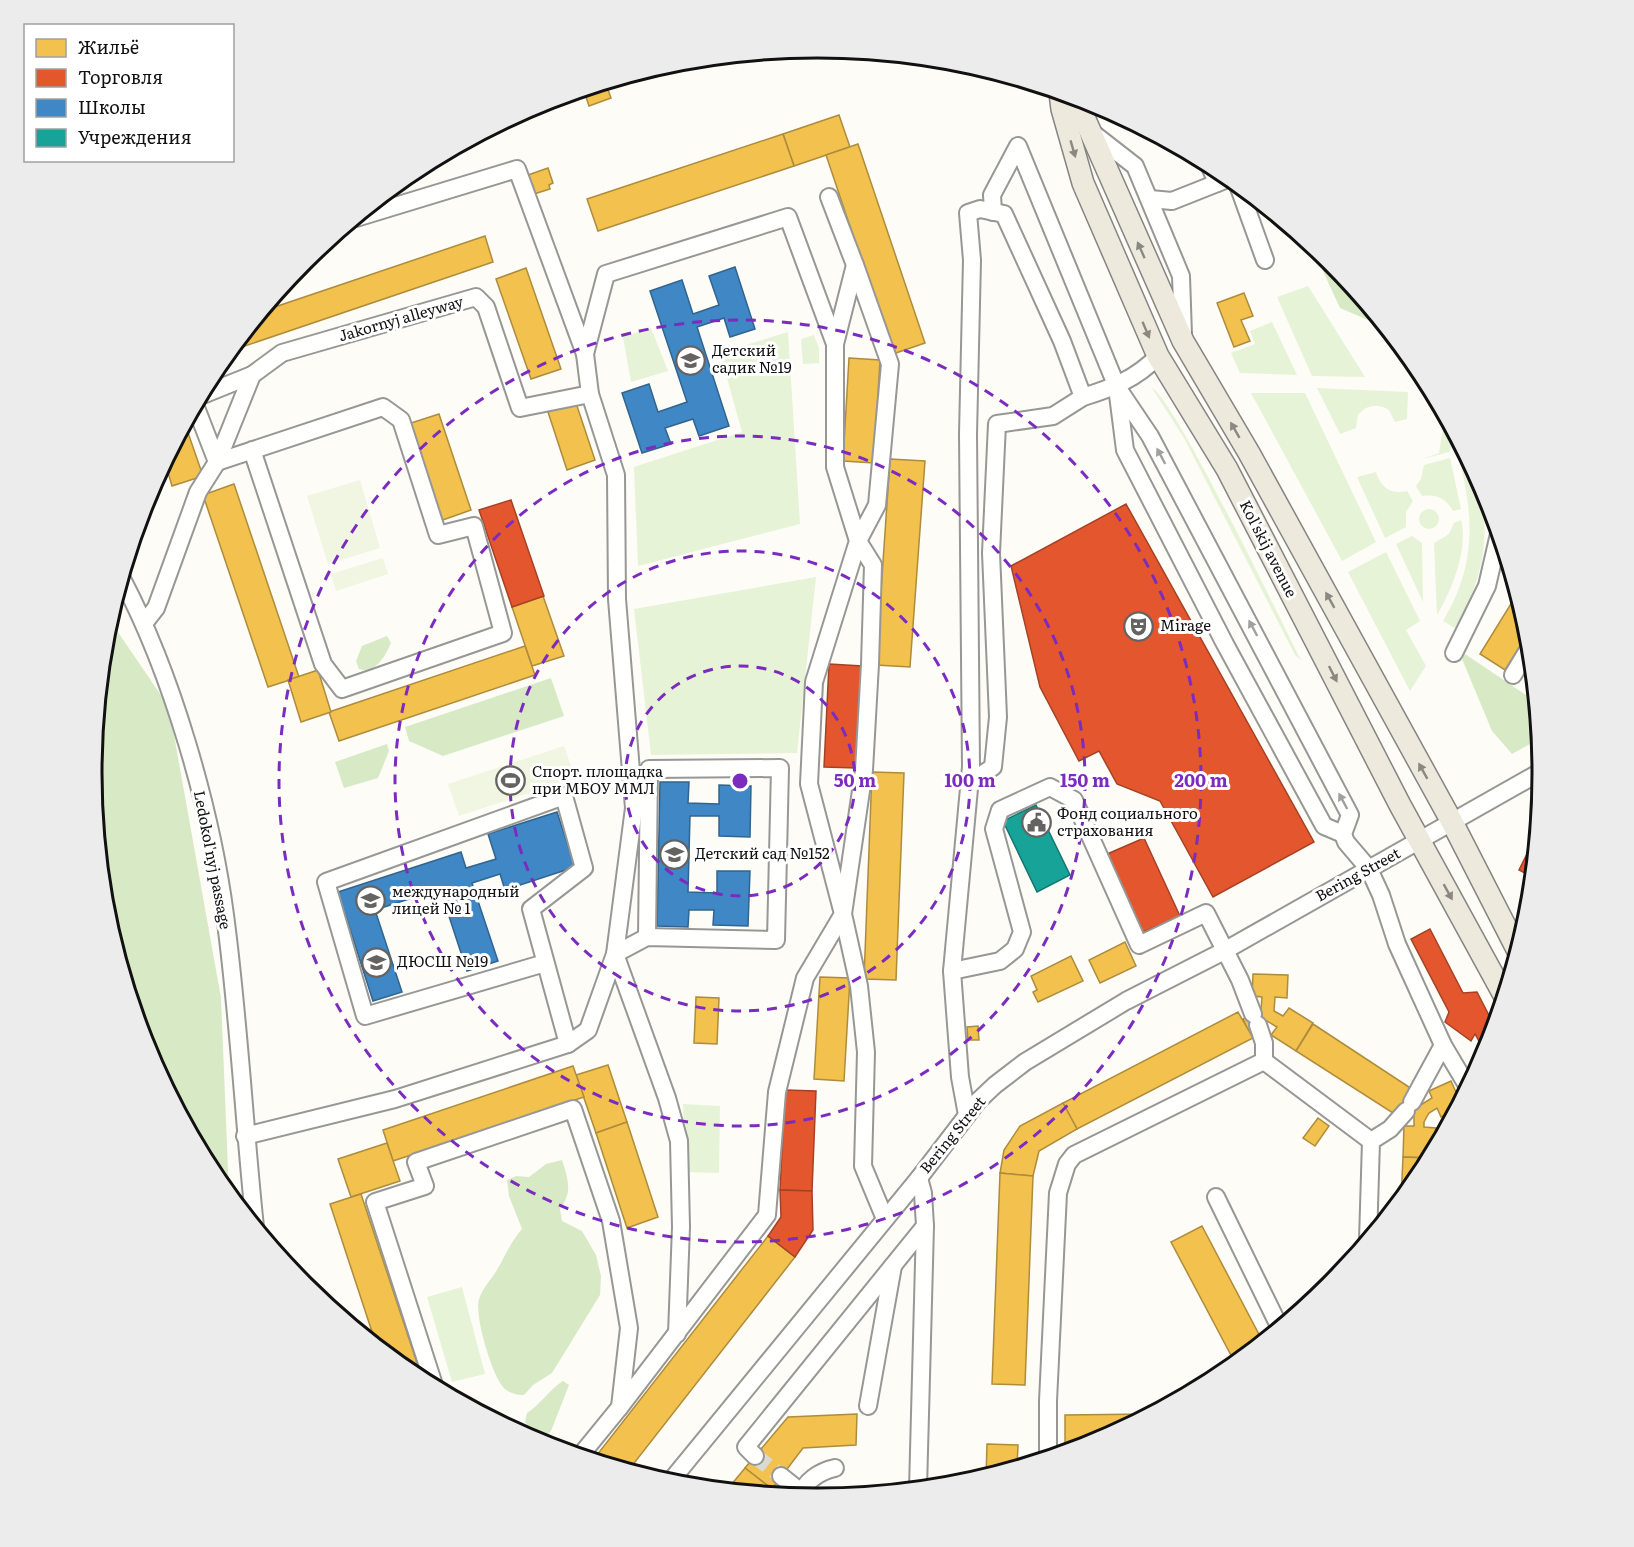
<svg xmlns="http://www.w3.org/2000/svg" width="1634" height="1547" font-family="Literata,serif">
	<rect width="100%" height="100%" fill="#fdfcf7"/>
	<g fill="#e7f3d7">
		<polygon points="1308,286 1365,377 1312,376 1277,297"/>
		<polygon points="1272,322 1297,375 1240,373 1231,353 1255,344 1250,331"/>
		<polygon points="651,328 668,371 631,382 623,337"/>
		<polygon points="788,332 800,524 638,566 634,467 742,432 720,353"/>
		<polygon points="814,335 819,348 819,363 803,364 801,339"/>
		<path d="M 1152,388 C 1174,398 1282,623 1301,660 L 1295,655 L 1184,438 Z"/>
		<path d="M 1317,388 L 1408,392 L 1407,419 L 1395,422 L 1389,410 C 1377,403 1367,405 1358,415 L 1356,428 L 1340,434 Z"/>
		<polygon points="1251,393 1305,393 1376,542 1342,561"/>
		<polygon points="1445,417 1459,443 1452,446 1449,452 1422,459 1439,453"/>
		<path d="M 1464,452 C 1496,513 1489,570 1455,628 L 1443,621 C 1477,565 1474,515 1458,454 Z"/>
		<path d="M 1450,458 L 1461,509 L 1453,511 C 1446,498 1436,494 1422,496 L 1416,486 L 1421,479 L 1424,465 Z"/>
		<path d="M 1376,472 C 1380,487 1391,495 1407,491 L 1413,501 L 1406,512 L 1406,527 L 1385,538 L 1357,477 Z"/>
		<circle cx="1429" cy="519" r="10"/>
		<path d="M 1461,520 C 1469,548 1451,592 1437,615 L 1434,543 L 1449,534 L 1454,523 Z"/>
		<polygon points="1412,536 1422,543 1423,602 1396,544"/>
		<polygon points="1386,552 1420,621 1406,630 1426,666 1410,691 1348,572"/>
		<polygon points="816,577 797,753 651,755 634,609"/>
		<polygon points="683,1104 720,1106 719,1173 685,1172"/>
		<polygon points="462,1287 485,1374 452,1382 427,1297"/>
	</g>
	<g fill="#d8eac5">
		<polygon points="1330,261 1377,318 1368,320 1340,308 1322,269"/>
		<polygon points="109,619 169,707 221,998 229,1195 214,1176 147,1051 105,915 92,773 106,632"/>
		<path d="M 387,636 L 391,643 C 385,657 375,674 359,669 L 356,661 L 362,646 Z"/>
		<polygon points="1465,654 1526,695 1534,684 1539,739 1512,754 1492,731 1462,659"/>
		<polygon points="551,678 564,716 443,756 409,741 405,727"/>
		<polygon points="387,744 389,751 378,778 344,788 335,762"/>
		<path d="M 562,1160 C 568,1179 573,1192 560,1209 L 562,1221 L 582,1231 L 596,1255 L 601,1276 L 600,1295 L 552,1373 L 533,1385 L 524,1395 C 517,1395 508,1393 503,1387 C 492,1375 474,1315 479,1299 C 483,1287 492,1279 498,1268 C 507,1253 510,1243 522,1229 L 509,1196 L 507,1180 L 516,1176 L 529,1177 L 546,1164 Z"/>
		<path d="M 563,1381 L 569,1385 L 551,1431 L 542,1439 L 534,1436 L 525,1422 L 527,1413 C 541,1404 549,1390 563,1381 Z"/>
	</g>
	<g fill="#f0f6e1">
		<polygon points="360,480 380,548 328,564 307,496"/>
		<polygon points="383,558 388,574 336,591 331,574"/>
		<polygon points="564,746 575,778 459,816 448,784"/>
	</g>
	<g fill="#f2c14e" stroke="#ae8c3c" stroke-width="1.5">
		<polygon points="606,84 611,98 589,106 584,91"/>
		<polygon points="839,115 850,147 794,166 783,134"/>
		<polygon points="783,134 794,166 598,231 587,199"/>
		<polygon points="858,144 925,343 893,354 826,155"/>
		<polygon points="548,168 553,183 549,185 550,189 534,194 528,175"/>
		<polygon points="485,236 493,262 230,351 263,311"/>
		<polygon points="526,268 561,369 531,379 496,279"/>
		<polygon points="1244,293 1253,316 1241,320 1250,341 1234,347 1217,303"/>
		<polygon points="849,358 880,360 874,463 843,461"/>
		<polygon points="576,403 595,460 567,470 548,412"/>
		<polygon points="439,414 471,510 440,521 408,424"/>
		<polygon points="185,424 203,476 172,486 165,462"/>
		<polygon points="890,459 925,461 910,667 876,665"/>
		<polygon points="234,484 299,677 268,687 203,495"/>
		<polygon points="1517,594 1529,632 1505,670 1480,654"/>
		<polygon points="543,596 564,656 532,666 512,607"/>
		<polygon points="525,646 535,675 339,741 329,712"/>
		<polygon points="318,670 331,712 301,722 288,680"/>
		<polygon points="872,772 904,773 896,980 864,979"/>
		<polygon points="1125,942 1136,966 1100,983 1089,960"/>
		<polygon points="1071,956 1083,981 1038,1002 1033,992 1037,990 1031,976"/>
		<polygon points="1253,974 1288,975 1287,998 1275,997 1274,1011 1283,1016 1289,1008 1313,1023 1296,1051 1271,1035 1277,1027 1267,1021 1248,1030 1243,1019 1261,1010 1262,997 1252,996"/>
		<polygon points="820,977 850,978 844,1081 814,1079"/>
		<polygon points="696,997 719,998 717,1044 694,1043"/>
		<polygon points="1238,1012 1253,1038 1077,1129 1063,1103"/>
		<polygon points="1313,1024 1412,1089 1396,1115 1296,1051"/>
		<polygon points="978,1026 979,1040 968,1040 967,1027"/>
		<polygon points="608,1065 627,1122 596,1133 576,1075"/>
		<polygon points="573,1066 584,1097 393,1161 383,1130"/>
		<polygon points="1451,1081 1460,1101 1455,1111 1441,1117 1437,1108 1429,1113 1424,1122 1424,1127 1436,1128 1435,1149 1430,1158 1403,1157 1404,1126 1414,1126 1414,1116 1401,1108 1406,1098 1419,1106 1432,1098 1429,1091"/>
		<polygon points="1063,1103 1077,1129 1039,1151 1033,1176 1000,1173 1004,1150 1020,1126"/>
		<polygon points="1318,1118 1329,1126 1315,1146 1303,1138"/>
		<polygon points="627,1122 658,1217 627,1228 596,1133"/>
		<polygon points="387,1143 400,1181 351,1197 338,1159"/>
		<polygon points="1403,1157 1430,1158 1420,1177 1401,1200"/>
		<polygon points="1000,1173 1033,1176 1025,1385 992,1384"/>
		<polygon points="361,1194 423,1381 377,1347 330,1204"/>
		<polygon points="1202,1226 1263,1342 1233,1359 1171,1242"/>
		<polygon points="768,1236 795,1257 628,1471 593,1460"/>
		<polygon points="1258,1345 1235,1364 1232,1359"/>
		<polygon points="857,1414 856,1445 803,1448 772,1489 745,1468 788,1417"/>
		<polygon points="1149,1414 1096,1443 1065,1443 1065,1415"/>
		<polygon points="987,1444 1018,1445 1017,1467 986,1477"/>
		<polygon points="745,1468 772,1489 768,1494 727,1490"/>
	</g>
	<g fill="#e4572e" stroke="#a54225" stroke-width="1.5">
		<polygon points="511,500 544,596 512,607 479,510"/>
		<polygon points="1126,504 1314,842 1213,897 1160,801 1117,784 1099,751 1079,761 1040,687 1011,566"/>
		<polygon points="829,664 862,666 856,768 824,767"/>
		<polygon points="1537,834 1532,877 1519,870"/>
		<polygon points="1144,838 1180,916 1141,933 1105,855"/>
		<polygon points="1430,929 1463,993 1477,992 1495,1027 1486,1054 1475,1034 1471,1041 1445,1022 1449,1012 1411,939"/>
		<polygon points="785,1090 816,1091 812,1191 780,1190"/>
		<polygon points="780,1190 812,1191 813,1230 795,1257 768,1236 781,1217"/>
	</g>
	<g fill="#3f88c5" stroke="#31648f" stroke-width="1.5">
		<polygon points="735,267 755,329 730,337 724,318 697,327 729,426 699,436 693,419 665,428 671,444 642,453 622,393 649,384 658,412 687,402 650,291 682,280 693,314 719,305 709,276"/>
		<polygon points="660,782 689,782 688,803 719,804 719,785 751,786 750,837 719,836 719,816 690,816 688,892 717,893 717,871 750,871 748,926 713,925 714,910 689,910 688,927 657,926"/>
		<polygon points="557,812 575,867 505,890 500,874 472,883 498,961 467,971 440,889 375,910 402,992 373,1001 338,892 461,852 466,868 496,859 488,834"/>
	</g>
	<polygon fill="#17a398" stroke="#157770" stroke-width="1.5" points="1036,805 1070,875 1037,892 1003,821"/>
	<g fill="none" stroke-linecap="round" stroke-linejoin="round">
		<polyline stroke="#dad9d4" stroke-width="16" stroke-dasharray="16 8" stroke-linecap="butt" points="755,1456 781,1476"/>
		<defs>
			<g id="minor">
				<polyline points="1090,131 1135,166 1181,276 1183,335"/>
				<polyline points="1209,164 1217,183"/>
				<polyline points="1238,185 1265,260"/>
				<polyline points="1150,199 1172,201 1230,178"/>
				<polyline points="993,212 992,195 1018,146 1117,387 1125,450 1225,644 1324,826 1343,834"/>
				<polyline points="356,218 517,169 585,354"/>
				<polyline points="855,265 890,364 877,505 858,541 873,565 870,664 864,770 843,914 859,986 866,1052 863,1166 885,1219"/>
				<polyline points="1119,390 1150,436 1350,815 1343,834 1346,842 1369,869 1381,895 1397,944 1443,1045 1468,1087"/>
				<polyline points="200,396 252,375 282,353 476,297 486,307 520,408 590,394"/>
				<polyline points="195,405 217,462 383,407 401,420 438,535 474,526 503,633 342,689 323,664 252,450"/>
				<path d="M 122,579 C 172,674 211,809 225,915 C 239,1019 244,1123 255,1227"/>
				<polyline points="145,622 156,608 198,492 217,462 252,375"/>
				<polyline points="1454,653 1487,586 1499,534"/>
				<polyline points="1513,675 1530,647"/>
				<polyline points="971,782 993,767 998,717 991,553 997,424 1053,416 1083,397"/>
				<polyline points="647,937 649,769 780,768 776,940 647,937 615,954 667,1098 679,1141 681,1227 677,1334"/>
				<polyline points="545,963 365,1016 326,882 564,796 584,868 531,909 568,1044"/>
				<polyline points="952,971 1000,961 1015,949 1022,932 994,829 1000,810 1050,787 1074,800 1139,945 1206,913 1240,980 1253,1014"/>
				<polyline points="1258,1025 1264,1043 1264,1061"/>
				<polyline points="1412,1102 1443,1045"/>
				<path d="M 967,1115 L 960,1077 L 952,971 L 971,767 L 968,434 L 972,260 L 968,213 L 980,209 L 1004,214 L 1062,341 L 1083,397 C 1112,388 1136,379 1158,356"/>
				<polyline points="245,1136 395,1099 568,1044 588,1030 615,954 634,808 617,599 616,475 590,394 585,354 606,274 788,217 835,344"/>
				<polyline points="1216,1197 1280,1328"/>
				<polyline points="1368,1240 1371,1141 1390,1129 1406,1111"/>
				<polyline points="435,1388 375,1202 425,1186 416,1162 573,1109 611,1221 629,1328 620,1407 767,1215 777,1092 805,978 843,914 809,784 814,682 858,541 835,467 835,344 855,265 829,197"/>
				<polyline points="868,1406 893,1266"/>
				<polyline points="580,1456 620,1407"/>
				<polyline points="755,1456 746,1447 925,1226 923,1193 919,1178"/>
				<polyline points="1048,1458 1048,1401 1058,1193 1067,1164 1074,1155 1264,1061 1371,1141"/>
				<polyline points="781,1476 801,1492 798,1497"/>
				<polyline points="669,1483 919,1178 978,1101 995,1085 1025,1062 1126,1001 1224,951 1542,771"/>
				<polyline points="918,1489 925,1226"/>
				<path d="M 801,1497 C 803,1481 821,1471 835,1468"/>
			</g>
			<g id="major">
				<polyline points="1060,93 1062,109 1083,183 1158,356 1227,469 1400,805 1504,995"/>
				<polyline points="1075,97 1183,341 1249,453 1452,822 1518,951"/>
			</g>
		</defs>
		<use href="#minor" stroke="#979795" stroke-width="20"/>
		<use href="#major" stroke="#858482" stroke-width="24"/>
		<use href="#minor" stroke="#fffffe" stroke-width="16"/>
		<use href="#major" stroke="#ede9dc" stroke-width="21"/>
	</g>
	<defs><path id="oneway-solid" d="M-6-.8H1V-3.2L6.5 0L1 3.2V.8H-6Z" transform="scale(1.5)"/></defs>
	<g fill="#8a8881">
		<use href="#oneway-solid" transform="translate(1073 149) rotate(74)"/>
		<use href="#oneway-solid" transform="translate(1141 250) rotate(-114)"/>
		<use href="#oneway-solid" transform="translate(1146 330) rotate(67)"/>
		<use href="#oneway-solid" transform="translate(1235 430) rotate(-120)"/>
		<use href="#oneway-solid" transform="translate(1330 600) rotate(-119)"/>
		<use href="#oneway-solid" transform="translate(1333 674) rotate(63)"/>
		<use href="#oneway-solid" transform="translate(1423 771) rotate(-119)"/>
		<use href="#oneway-solid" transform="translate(1448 892) rotate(61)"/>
	</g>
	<g fill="#a0a09f">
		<use href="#oneway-solid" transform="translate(1161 456) rotate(-118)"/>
		<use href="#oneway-solid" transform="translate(1253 628) rotate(-118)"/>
		<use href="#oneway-solid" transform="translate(1343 801) rotate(-118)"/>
	</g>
	<g fill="none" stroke="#7b2cbf" stroke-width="3" stroke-dasharray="10 8">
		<circle cx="740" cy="781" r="115"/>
		<circle cx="740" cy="781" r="230"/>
		<circle cx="740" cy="781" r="345"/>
		<circle cx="740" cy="781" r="461"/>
	</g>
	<defs>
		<symbol id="school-ring" viewBox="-11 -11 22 22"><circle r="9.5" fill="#fff" stroke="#646362" stroke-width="1.5"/><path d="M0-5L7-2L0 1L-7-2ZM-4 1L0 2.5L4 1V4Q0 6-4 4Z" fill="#646362"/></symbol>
		<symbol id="theatre-ring" viewBox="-11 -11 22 22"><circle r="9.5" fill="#fff" stroke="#646362" stroke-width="1.5"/><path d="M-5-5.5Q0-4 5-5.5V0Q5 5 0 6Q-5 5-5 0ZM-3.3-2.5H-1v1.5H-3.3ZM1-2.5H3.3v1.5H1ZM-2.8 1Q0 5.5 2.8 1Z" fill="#646362"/></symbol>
		<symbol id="stadium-ring" viewBox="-11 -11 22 22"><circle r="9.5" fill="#fff" stroke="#646362" stroke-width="1.5"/><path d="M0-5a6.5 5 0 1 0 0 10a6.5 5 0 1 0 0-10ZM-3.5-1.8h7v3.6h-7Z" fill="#646362"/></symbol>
		<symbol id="civic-ring" viewBox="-11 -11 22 22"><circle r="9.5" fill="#fff" stroke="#646362" stroke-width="1.5"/><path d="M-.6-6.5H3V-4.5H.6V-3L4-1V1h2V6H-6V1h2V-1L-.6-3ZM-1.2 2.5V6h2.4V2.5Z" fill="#646362"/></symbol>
	</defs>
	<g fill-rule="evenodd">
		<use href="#school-ring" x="674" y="344" width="33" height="33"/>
		<use href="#theatre-ring" x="1122" y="610" width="33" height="33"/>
		<use href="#stadium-ring" x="494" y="764" width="33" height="33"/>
		<use href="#civic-ring" x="1020" y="806" width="33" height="33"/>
		<use href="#school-ring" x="658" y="838" width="33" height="33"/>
		<use href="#school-ring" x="354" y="884" width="33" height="33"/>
		<use href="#school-ring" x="360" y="946" width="33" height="33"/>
	</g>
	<g text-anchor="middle" stroke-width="6" stroke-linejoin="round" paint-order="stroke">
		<g font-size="15" fill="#111" stroke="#fff">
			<text transform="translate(401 319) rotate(-16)" y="5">Jakornyj alleyway</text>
			<text transform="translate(1268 549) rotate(63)" y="5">Kol'skij avenue</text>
			<text transform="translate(212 860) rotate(79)" y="5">Ledokol'nyj passage</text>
			<text transform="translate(1358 875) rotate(-29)" y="5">Bering Street</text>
			<text transform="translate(953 1135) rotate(-51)" y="5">Bering Street</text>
		</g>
		<g font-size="15" fill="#111" stroke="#fff" text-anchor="start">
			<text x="712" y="356">Детский<tspan x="712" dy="17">садик №19</tspan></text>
			<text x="1160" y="631">Mirage</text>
			<text x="532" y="777">Спорт. площадка<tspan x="532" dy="17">при МБОУ ММЛ</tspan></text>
			<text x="1057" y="819">Фонд социального<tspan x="1057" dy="17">страхования</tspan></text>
			<text x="695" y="859">Детский сад №152</text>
			<text x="392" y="897">международный<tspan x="392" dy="17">лицей № 1</tspan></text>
			<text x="397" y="967">ДЮСШ №19</text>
		</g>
	</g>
	<path d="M0 0H1634V1547H0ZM102 773a715 715 0 1 1 1430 0a715 715 0 1 1-1430 0Z" fill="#ececec" fill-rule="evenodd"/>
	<path fill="none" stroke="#111" stroke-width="3" d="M102 773a715 715 0 1 1 1430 0a715 715 0 1 1-1430 0Z"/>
	<circle cx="740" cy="781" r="9" fill="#7b2cbf" stroke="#fff" stroke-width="3"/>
	<g font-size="18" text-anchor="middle" font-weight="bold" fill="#7b2cbf" stroke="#fff" stroke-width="6" stroke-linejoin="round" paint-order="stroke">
		<text x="855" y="787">50 m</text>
		<text x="970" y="787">100 m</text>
		<text x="1085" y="787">150 m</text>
		<text x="1201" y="787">200 m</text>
	</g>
	<rect x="24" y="24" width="210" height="138" fill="#ffffff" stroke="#a0a0a0" stroke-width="1.5"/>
	<rect x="36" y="39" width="30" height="18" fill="#f2c14e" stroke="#a0a0a0" stroke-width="1.5"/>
	<text x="78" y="54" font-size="18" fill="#111111">Жильё</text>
	<rect x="36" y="69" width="30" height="18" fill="#e4572e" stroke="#a0a0a0" stroke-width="1.5"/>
	<text x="78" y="84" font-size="18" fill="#111111">Торговля</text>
	<rect x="36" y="99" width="30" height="18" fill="#3f88c5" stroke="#a0a0a0" stroke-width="1.5"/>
	<text x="78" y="114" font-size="18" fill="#111111">Школы</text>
	<rect x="36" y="129" width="30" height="18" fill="#17a398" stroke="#a0a0a0" stroke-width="1.5"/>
	<text x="78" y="144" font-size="18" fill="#111111">Учреждения</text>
</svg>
